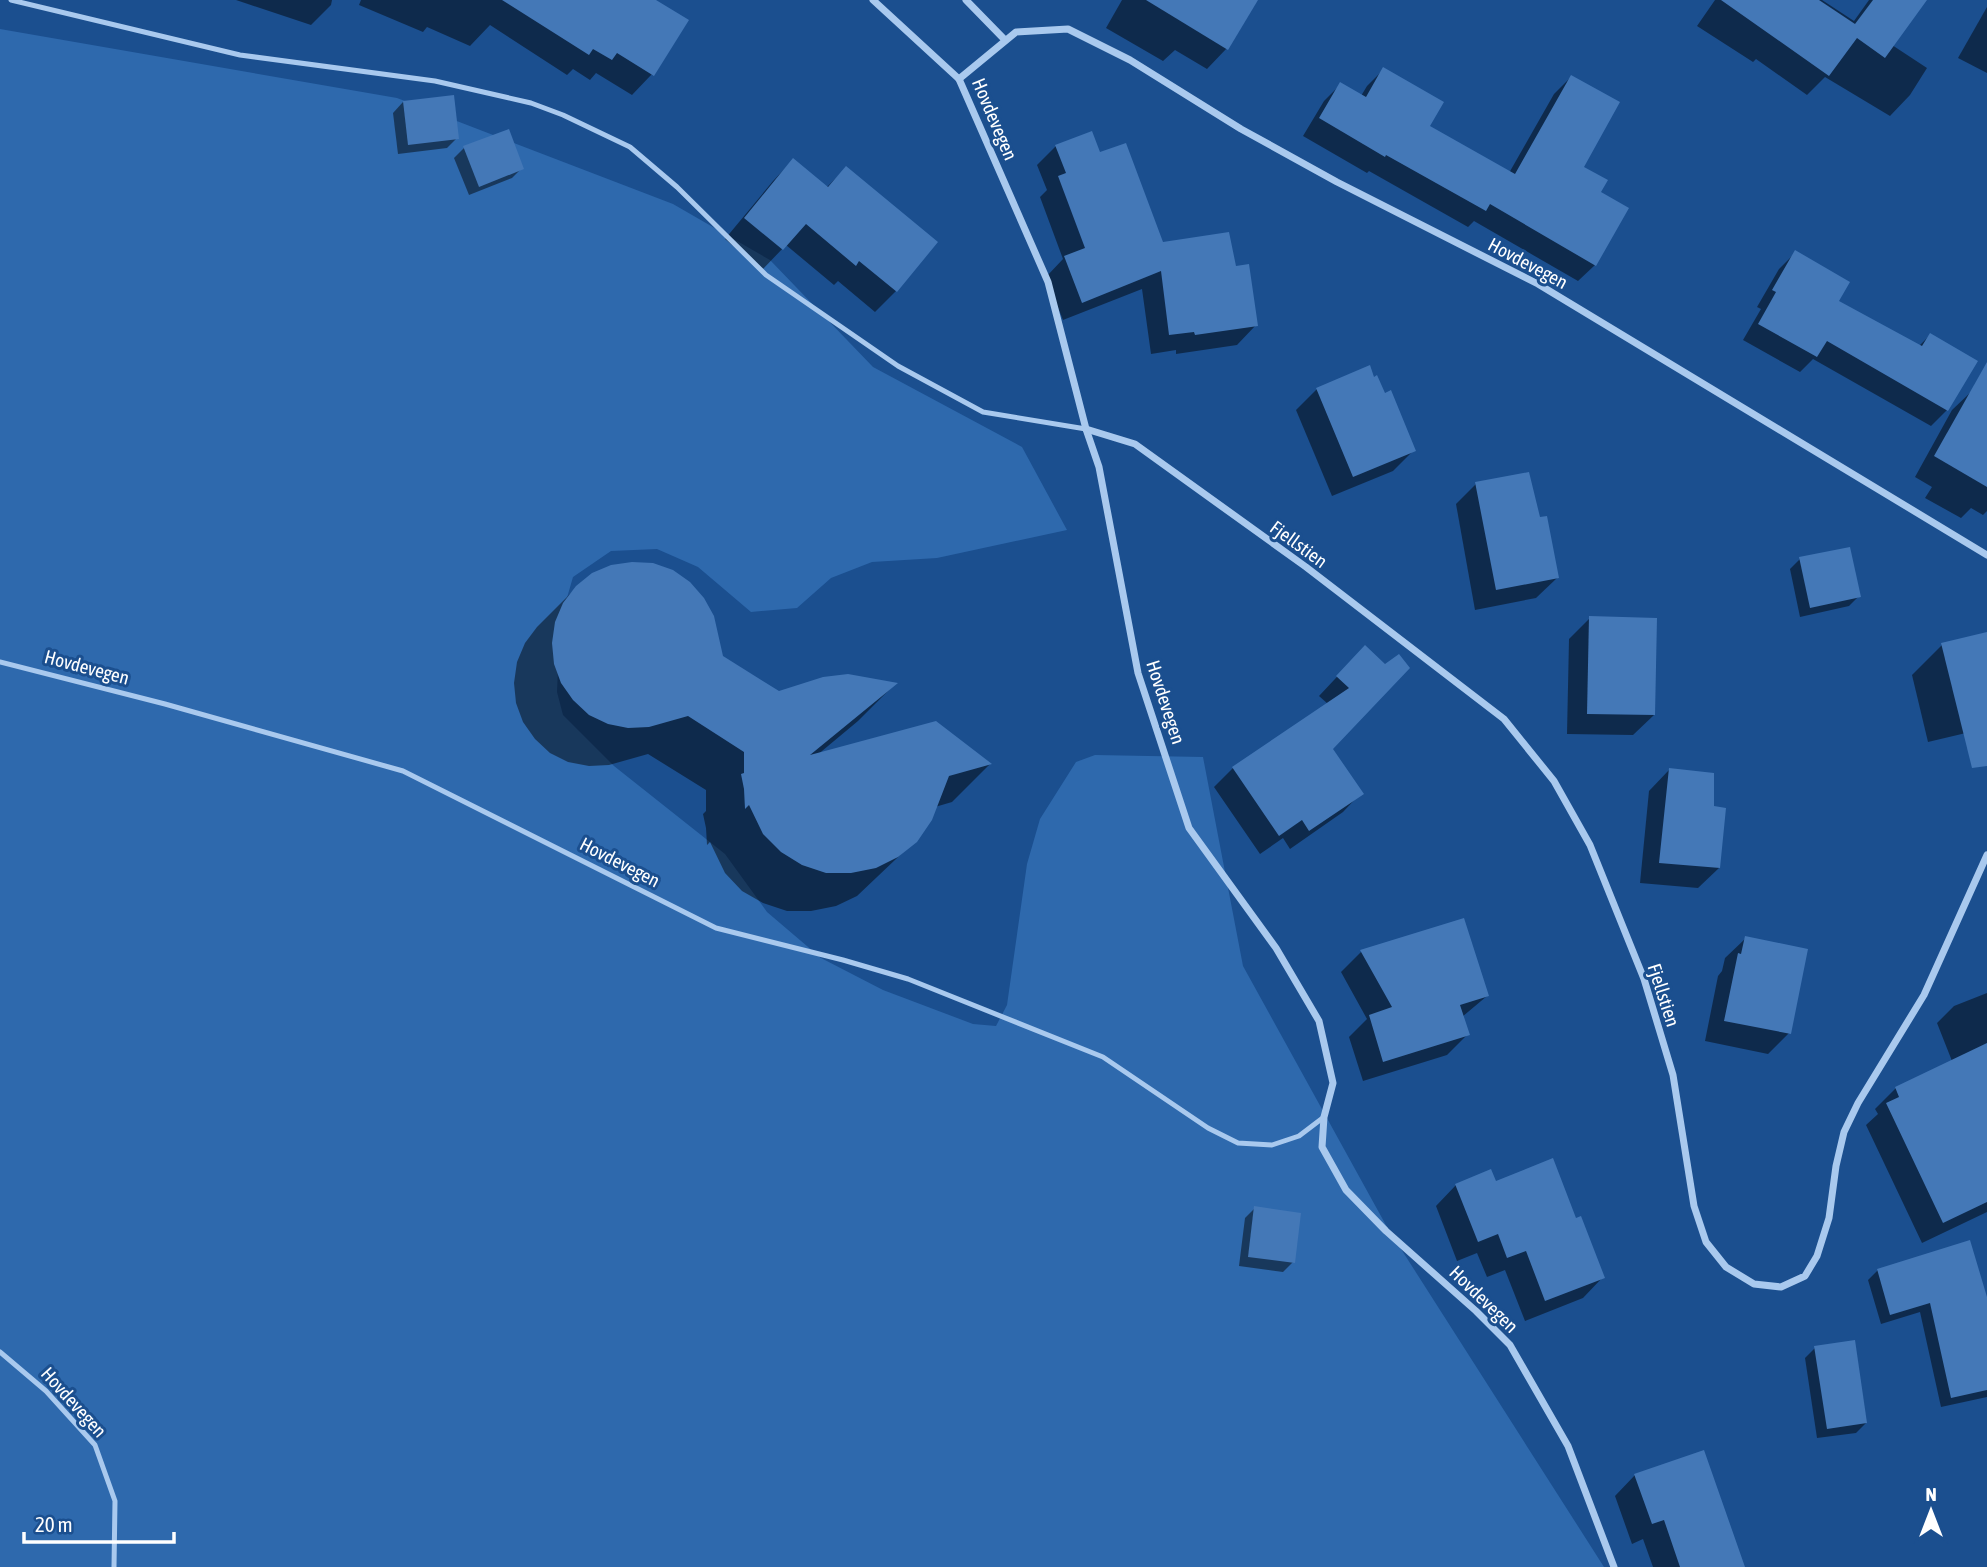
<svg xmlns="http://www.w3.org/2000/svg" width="1987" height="1567" font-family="'Asap Condensed',sans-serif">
	<rect width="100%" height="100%" fill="#1b4f8f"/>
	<polygon fill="#2e69ad" points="0,29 397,98 673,204 770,260 873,367 1022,447 1067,530 937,558 872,562 831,578 797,608 751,612 698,567 657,549 611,551 573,577 560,622 557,692 563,715 614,766 725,854 767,912 821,958 883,990 973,1024 996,1026 1007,1005 1027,864 1040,819 1076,762 1095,755 1203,757 1243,966 1387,1227 1604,1567 0,1567"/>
	<g fill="#0007">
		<polygon points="236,0 332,0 331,5 311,25"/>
		<polygon points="361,0 653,0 652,74 632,95 596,73 590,80 573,69 567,75 490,25 470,46 427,27 423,32 359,5"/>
		<polygon points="1122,0 1256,0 1227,48 1207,69 1175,50 1163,61 1106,28"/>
		<polygon points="1715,0 1822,0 1854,21 1869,0 1925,0 1892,45 1927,68 1910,95 1890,116 1825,77 1807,95 1756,59 1753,62 1697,26"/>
		<polygon points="1987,7 1987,73 1958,58"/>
		<polygon points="1384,69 1428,127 1509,173 1554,94 1571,77 1582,167 1598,192 1595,265 1578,281 1474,221 1468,227 1369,171 1367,173 1303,136 1324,101 1341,84 1361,96 1367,86"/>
		<polygon points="403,102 457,138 447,148 398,154 393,113"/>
		<polygon points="1056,146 1099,154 1161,244 1235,268 1256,325 1237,345 1176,354 1176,350 1151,354 1142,289 1063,320 1046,277 1063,259 1040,197 1047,190 1037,165"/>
		<polygon points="464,148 522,168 512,178 469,195 454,158"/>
		<polygon points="793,160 826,188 846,168 936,242 896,291 875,312 838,281 834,285 786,245 762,270 725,239 773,181"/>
		<polygon points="1795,253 1836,301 1919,346 1930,335 1947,410 1931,426 1813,359 1800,372 1743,340 1761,309 1757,307 1779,269"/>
		<polygon points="1373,379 1414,450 1393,471 1332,496 1296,410 1317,389"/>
		<polygon points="1973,390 1987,398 1987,511 1983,515 1971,508 1961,518 1925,498 1932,487 1915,477 1952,410"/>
		<polygon points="1476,484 1557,578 1536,598 1475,610 1456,504"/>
		<polygon points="1800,559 1859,596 1849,606 1800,617 1790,569"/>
		<polygon points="577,587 721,657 779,693 895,684 858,721 816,756 990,764 952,802 935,807 916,840 857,896 836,906 811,911 787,911 763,903 742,891 725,873 710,842 707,845 706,828 703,814 706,811 706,790 648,754 609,765 589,766 568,762 550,753 535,739 523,722 516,703 514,683 517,662 525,643 537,627"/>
		<polygon points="1590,618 1654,715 1633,735 1567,734 1569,639"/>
		<polygon points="1987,634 1987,728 1928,742 1912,675 1942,645"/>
		<polygon points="1365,647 1330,748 1361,793 1343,812 1290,849 1283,838 1260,854 1214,787 1233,768 1328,704 1319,696"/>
		<polygon points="1669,770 1712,808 1719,868 1698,888 1640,883 1649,791"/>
		<polygon points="1746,938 1789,1033 1768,1054 1705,1041 1718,976 1722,971 1725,958"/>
		<polygon points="1361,952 1487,996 1462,1017 1468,1034 1447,1055 1363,1081 1349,1037 1367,1019 1341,972"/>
		<polygon points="1987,993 1987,1212 1922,1243 1866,1125 1878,1114 1875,1109 1896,1088 1952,1061 1937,1023 1954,1006"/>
		<polygon points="1495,1183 1575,1220 1603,1277 1583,1298 1525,1321 1505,1270 1487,1277 1477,1253 1457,1261 1436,1206 1456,1185"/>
		<polygon points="1255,1208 1293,1262 1283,1272 1239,1266 1245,1218"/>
		<polygon points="1878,1270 1987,1303 1987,1397 1941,1407 1920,1312 1881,1324 1868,1280"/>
		<polygon points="1815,1348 1866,1423 1856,1433 1817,1438 1805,1358"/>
		<polygon points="1635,1475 1743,1567 1653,1567 1643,1539 1632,1544 1615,1496"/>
	</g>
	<g fill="#4478b7">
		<polygon points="502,0 656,0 689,20 654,76 617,53 612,60 593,49 589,55"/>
		<polygon points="1146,0 1258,0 1228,50"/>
		<polygon points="1721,0 1819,0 1855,24 1873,0 1927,0 1885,58 1857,38 1829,76"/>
		<polygon points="1383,67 1444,102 1430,126 1515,174 1571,75 1620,102 1584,167 1608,180 1601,192 1629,208 1596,266 1490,204 1486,211 1386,155 1385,157 1319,118 1340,82 1366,97"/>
		<polygon points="454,95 459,139 408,145 403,101"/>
		<polygon points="509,129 524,169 479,187 463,146"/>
		<polygon points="1092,131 1100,152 1126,143 1163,242 1229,232 1236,266 1249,264 1258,326 1195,335 1194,332 1169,335 1161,271 1082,303 1064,256 1085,248 1058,176 1066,173 1055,145"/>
		<polygon points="793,158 828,187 846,166 938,242 897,292 859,261 856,266 806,224 783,250 744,218"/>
		<polygon points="1795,250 1850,282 1839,301 1922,346 1930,333 1978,361 1948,411 1827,341 1817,357 1758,324 1776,292 1772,290"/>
		<polygon points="1987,362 1987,487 1934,456"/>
		<polygon points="1370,365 1374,377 1377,375 1385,393 1391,390 1416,451 1353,477 1316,388"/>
		<polygon points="1529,472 1540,517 1547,516 1559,578 1496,590 1475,482"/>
		<polygon points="1850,547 1861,597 1810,608 1799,557"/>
		<polygon points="632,562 653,563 673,570 690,582 704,598 714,616 723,656 779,691 823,677 848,674 898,683 810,755 936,721 992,764 949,776 932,820 917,842 898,857 876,868 851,873 826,873 802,865 781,852 763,834 749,805 745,809 744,789 741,774 744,773 744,752 688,716 649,727 628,728 608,724 589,715 573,700 561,683 554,664 552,643 555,622 563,603 576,586 592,573 611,565"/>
		<polygon points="1589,616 1657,618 1655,715 1587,714"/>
		<polygon points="1987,632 1987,766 1972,768 1941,643"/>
		<polygon points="1365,645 1385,664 1399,654 1410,668 1333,749 1364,794 1309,831 1302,820 1279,836 1232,767 1349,688 1336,676"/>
		<polygon points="1669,768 1714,773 1714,806 1726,808 1720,868 1659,863"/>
		<polygon points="1464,918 1489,996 1460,1005 1470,1035 1383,1062 1369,1015 1392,1007 1360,950"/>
		<polygon points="1745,936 1808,949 1791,1034 1724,1021 1738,953 1741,954"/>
		<polygon points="1987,1043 1987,1202 1943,1223 1886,1103 1899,1097 1895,1087"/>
		<polygon points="1553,1158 1576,1218 1581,1216 1605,1278 1545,1301 1526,1251 1507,1258 1498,1234 1478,1242 1455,1184 1491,1169 1496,1181"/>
		<polygon points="1254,1206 1301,1213 1295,1263 1248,1257"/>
		<polygon points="1970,1240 1987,1297 1987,1390 1951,1398 1930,1303 1890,1315 1877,1269"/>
		<polygon points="1855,1340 1867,1423 1827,1429 1814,1346"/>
		<polygon points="1704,1450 1745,1567 1680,1567 1664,1520 1652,1524 1634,1474"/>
	</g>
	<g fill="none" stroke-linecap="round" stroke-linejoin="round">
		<g stroke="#a9c9ee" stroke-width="5">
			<polyline points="11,0 240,55 435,81 531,103 563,115 630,147 677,187 766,275 898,366 983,412 1086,429"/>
			<polyline points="0,662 165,704 403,771 716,928 843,960 908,979 1103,1057 1208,1128 1238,1143 1272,1145 1299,1136 1324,1117"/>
			<polyline points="0,1352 46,1391 95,1445 115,1501 114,1567"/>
		</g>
		<g stroke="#a9c9ee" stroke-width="7">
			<polyline points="873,0 959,79 1048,282 1086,429 1099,467 1138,673 1189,828 1276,948 1319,1021 1333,1083 1324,1117 1322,1147 1346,1190 1386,1231 1476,1311 1510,1345 1568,1446 1614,1567"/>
			<polyline points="966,0 1005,40"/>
			<polyline points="959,79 1016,32 1068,29 1130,60 1241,129 1337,182 1538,284 1987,555"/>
			<polyline points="1086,429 1135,444 1306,567 1504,719 1554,781 1590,845 1644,979 1673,1075 1694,1206 1706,1242 1726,1267 1754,1284 1781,1287 1805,1276 1817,1256 1829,1218 1836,1166 1844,1132 1858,1103 1924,995 1987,855"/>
		</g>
	</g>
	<g text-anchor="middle" stroke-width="6" stroke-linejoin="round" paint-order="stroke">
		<g font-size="19" fill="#fff" stroke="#1b4f8f">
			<text transform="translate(995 119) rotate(67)" y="7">Hovdevegen</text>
			<text transform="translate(1528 263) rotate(28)" y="7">Hovdevegen</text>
			<text transform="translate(1299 544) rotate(36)" y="7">Fjellstien</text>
			<text transform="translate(87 667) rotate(15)" y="7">Hovdevegen</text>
			<text transform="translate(1166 702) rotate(72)" y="7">Hovdevegen</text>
			<text transform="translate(620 862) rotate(27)" y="7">Hovdevegen</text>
			<text transform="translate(1664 995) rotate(72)" y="7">Fjellstien</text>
			<text transform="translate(1484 1299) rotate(44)" y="7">Hovdevegen</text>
			<text transform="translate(74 1402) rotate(48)" y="7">Hovdevegen</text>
		</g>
	</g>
	<g transform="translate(1931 1511)" stroke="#1b4f8f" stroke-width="5" paint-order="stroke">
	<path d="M0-5L12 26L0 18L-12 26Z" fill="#ffffff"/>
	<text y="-10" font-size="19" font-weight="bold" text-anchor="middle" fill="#ffffff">N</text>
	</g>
	<path d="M24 1532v10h150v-10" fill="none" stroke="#ffffff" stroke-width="3.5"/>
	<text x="35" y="1532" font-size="21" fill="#ffffff" stroke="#1b4f8f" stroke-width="5" paint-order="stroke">20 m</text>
</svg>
